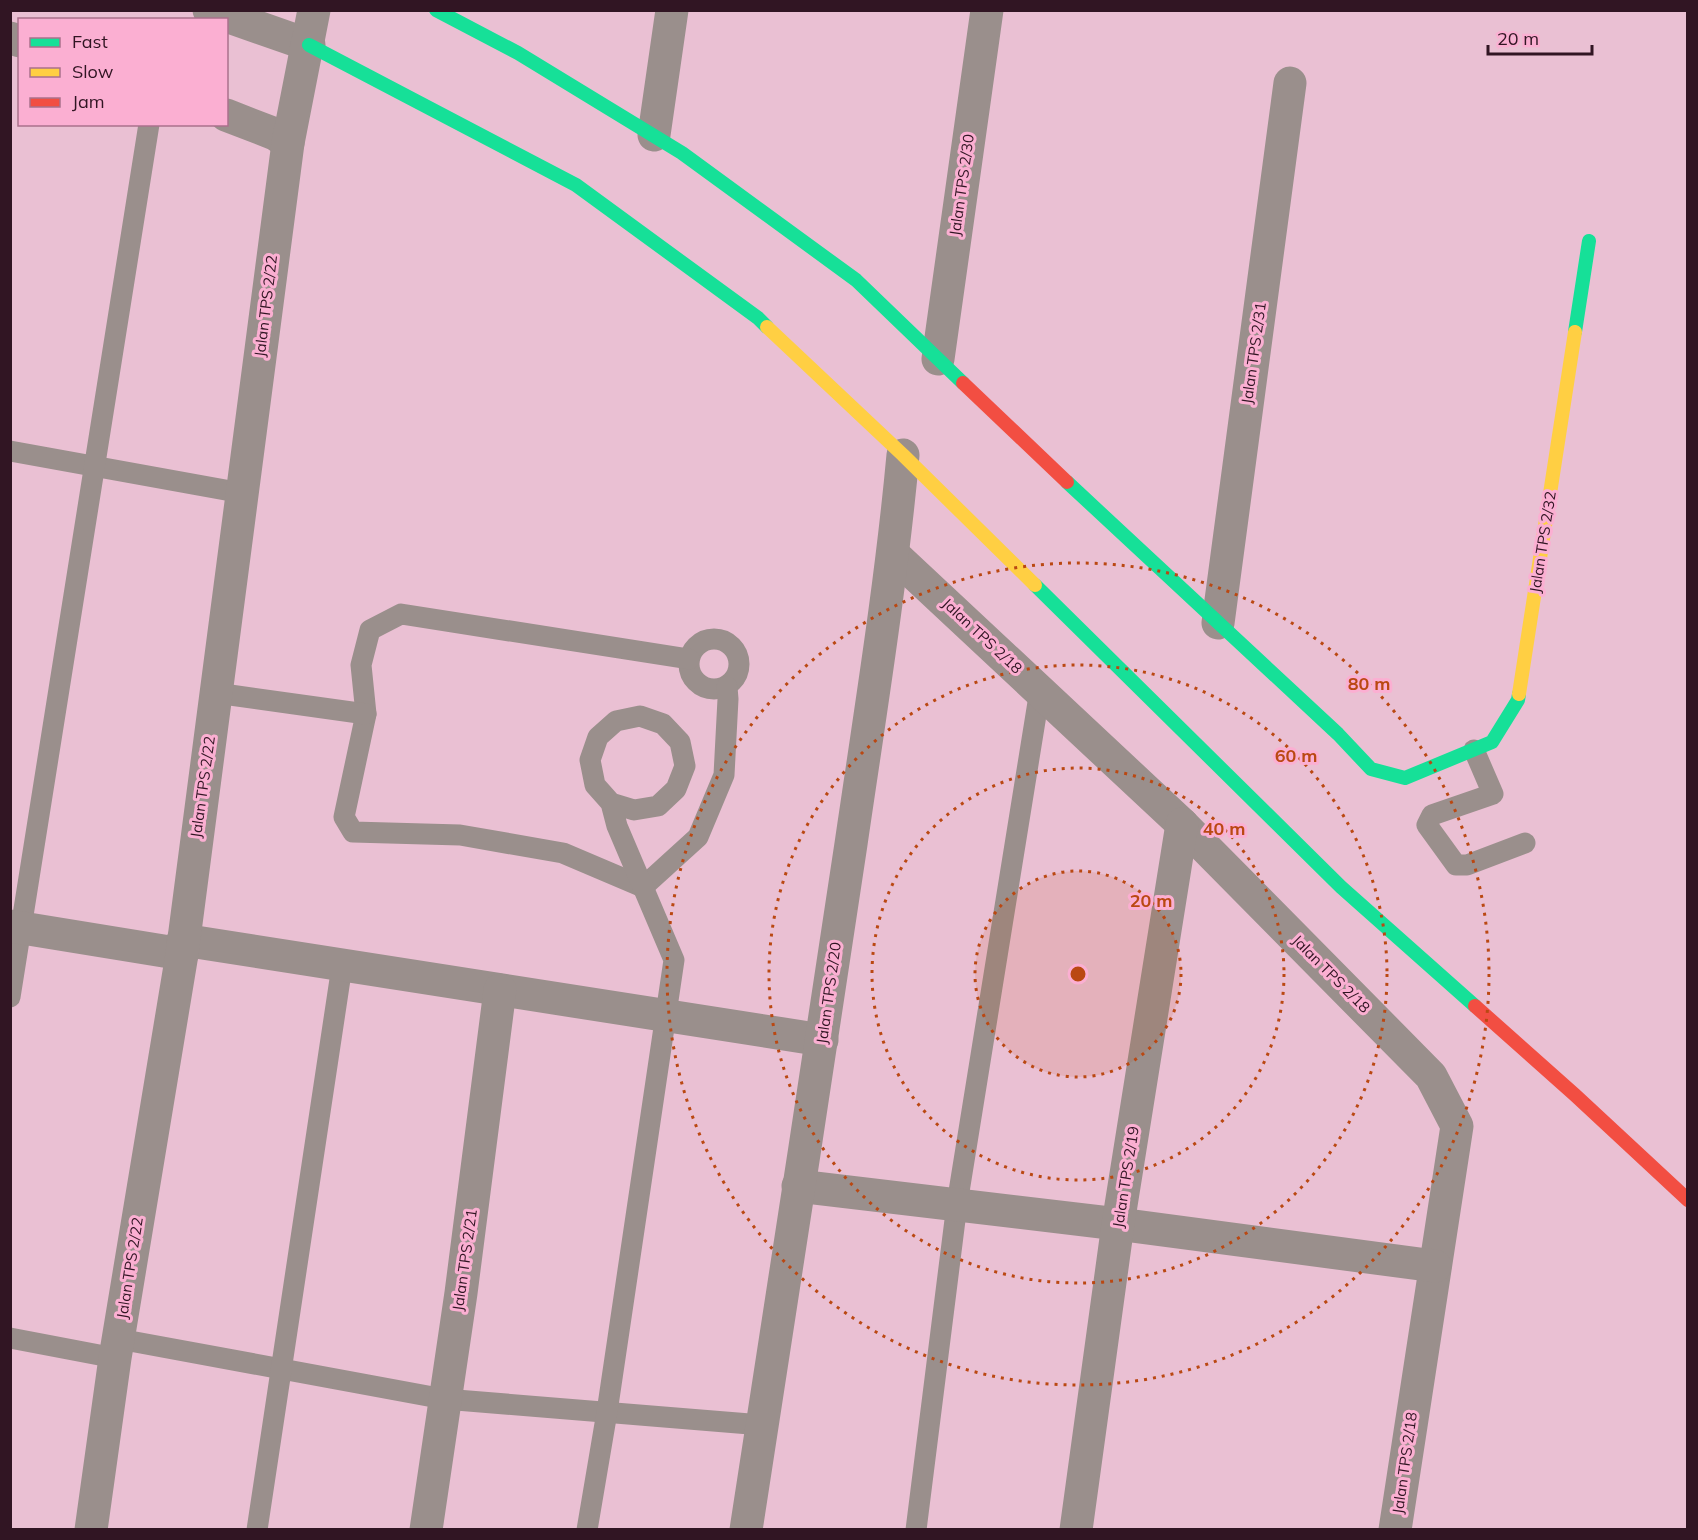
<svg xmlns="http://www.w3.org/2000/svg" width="1698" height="1540" font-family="Mulish,sans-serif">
	<rect width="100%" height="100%" fill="#eac0d3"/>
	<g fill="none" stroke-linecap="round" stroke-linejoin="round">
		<g stroke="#9a8f8c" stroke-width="21">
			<polyline points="10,451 242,493"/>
			<circle cx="714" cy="664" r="25"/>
			<polyline points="689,659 401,614 370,630 361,665 366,714 344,817 353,832 460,835 563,853 643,887 698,837 724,775 728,699 727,687"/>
			<polyline points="216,693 366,714"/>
			<polyline points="1474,750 1493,794 1432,815 1427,825 1456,865 1467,865 1525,843"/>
			<polyline points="10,997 149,124"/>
			<polyline points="10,1338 115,1358"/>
			<polyline points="119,1339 444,1399 762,1425"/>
			<polyline points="257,1530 342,966"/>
			<polyline points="587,1530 607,1412 674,960 617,826 611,803 595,785 590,760 598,737 616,721 640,716 663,724 680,742 685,766 676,789 658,806 634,810 611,803"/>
			<polyline points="916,1530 957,1204 1040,690"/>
		</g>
		<g stroke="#9a8f8c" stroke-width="33">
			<polyline points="209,10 309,45"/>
			<polyline points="10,38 20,41"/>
			<polyline points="226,115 275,134 288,143"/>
			<polyline points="654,135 672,10"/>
			<polyline points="938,359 987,10"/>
			<polyline points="893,554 1182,824 1431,1076 1457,1126 1395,1530"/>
			<polyline points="1218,623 1290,83"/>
			<polyline points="10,926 182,954"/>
			<polyline points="183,940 822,1040"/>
			<polyline points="798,1186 1118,1224 1435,1266"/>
			<polyline points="91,1530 115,1358 182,954 288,143 314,10"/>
			<polyline points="426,1530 461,1293 500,990"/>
			<path d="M 746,1530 C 781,1301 817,1073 851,844 C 870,714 891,585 903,455"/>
			<polyline points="1076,1530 1118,1224 1182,824"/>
		</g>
		<g stroke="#16e098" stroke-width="14">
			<polyline points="436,10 518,53 682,153 856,280 963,383"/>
			<polyline points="309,45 576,185 758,318 767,327"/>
			<polyline points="1575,332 1589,241"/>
			<polyline points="1067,482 1338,734 1371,769 1405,778 1492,742 1518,700 1519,694"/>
			<polyline points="1035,585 1341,887 1475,1006"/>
		</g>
		<g stroke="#ffcf43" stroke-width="14">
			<polyline points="767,327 903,455 1035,585"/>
			<polyline points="1519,694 1575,332"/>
		</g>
		<g stroke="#f24e42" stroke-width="14">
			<polyline points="963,383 1067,482"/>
			<polyline points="1475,1006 1575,1095 1688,1200"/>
		</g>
	</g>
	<circle cx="1078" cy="974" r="103" fill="#ba4812" fill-opacity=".12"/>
	<g fill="none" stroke="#ba4812" stroke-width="3" stroke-dasharray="3 6">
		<circle cx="1078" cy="974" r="103"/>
		<circle cx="1078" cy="974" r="206"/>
		<circle cx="1078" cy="974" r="309"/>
		<circle cx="1078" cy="974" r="411"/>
	</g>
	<g text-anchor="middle" stroke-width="6" stroke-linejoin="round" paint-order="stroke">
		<g font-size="15" fill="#311523" stroke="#fbafd2">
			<text transform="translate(962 185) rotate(-82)" y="5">Jalan TPS 2/30</text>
			<text transform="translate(266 306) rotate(-83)" y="5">Jalan TPS 2/22</text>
			<text transform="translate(1254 353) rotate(-82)" y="5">Jalan TPS 2/31</text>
			<text transform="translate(1543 542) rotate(-81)" y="5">Jalan TPS 2/32</text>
			<text transform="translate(982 636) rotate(43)" y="5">Jalan TPS 2/18</text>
			<text transform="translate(203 787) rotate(-82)" y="5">Jalan TPS 2/22</text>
			<text transform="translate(1331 974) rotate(45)" y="5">Jalan TPS 2/18</text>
			<text transform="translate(829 993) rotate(-82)" y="5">Jalan TPS 2/20</text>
			<text transform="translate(1126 1177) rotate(-81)" y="5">Jalan TPS 2/19</text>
			<text transform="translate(465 1260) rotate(-82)" y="5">Jalan TPS 2/21</text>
			<text transform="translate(130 1268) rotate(-81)" y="5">Jalan TPS 2/22</text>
			<text transform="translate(1405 1463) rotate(-82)" y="5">Jalan TPS 2/18</text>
		</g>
	</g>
	<circle cx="1078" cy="974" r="9" fill="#ba4812" stroke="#fbafd2" stroke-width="3"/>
	<g font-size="18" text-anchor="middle" font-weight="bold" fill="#ba4812" stroke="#fbafd2" stroke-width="6" stroke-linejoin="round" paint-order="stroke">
		<text x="1369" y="690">80 m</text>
		<text x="1296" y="762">60 m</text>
		<text x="1224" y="835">40 m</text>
		<text x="1151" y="907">20 m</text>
	</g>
	<rect width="1698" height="1540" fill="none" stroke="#311523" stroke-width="24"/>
	<rect x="18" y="18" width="210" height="108" fill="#fbafd2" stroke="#aa718c" stroke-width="1.5"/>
	<rect x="30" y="38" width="30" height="9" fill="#16e098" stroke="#aa718c" stroke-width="1.5"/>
	<text x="72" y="48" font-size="18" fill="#311523">Fast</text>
	<rect x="30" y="68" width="30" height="9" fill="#ffcf43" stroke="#aa718c" stroke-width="1.5"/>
	<text x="72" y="78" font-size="18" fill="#311523">Slow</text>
	<rect x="30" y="98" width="30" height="9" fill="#f24e42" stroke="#aa718c" stroke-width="1.5"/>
	<text x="72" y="108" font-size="18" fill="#311523">Jam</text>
	<path d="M1488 45v9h104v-9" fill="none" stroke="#311523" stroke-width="3"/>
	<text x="1497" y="45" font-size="18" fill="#311523" stroke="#fbafd2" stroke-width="4.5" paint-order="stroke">20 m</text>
</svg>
